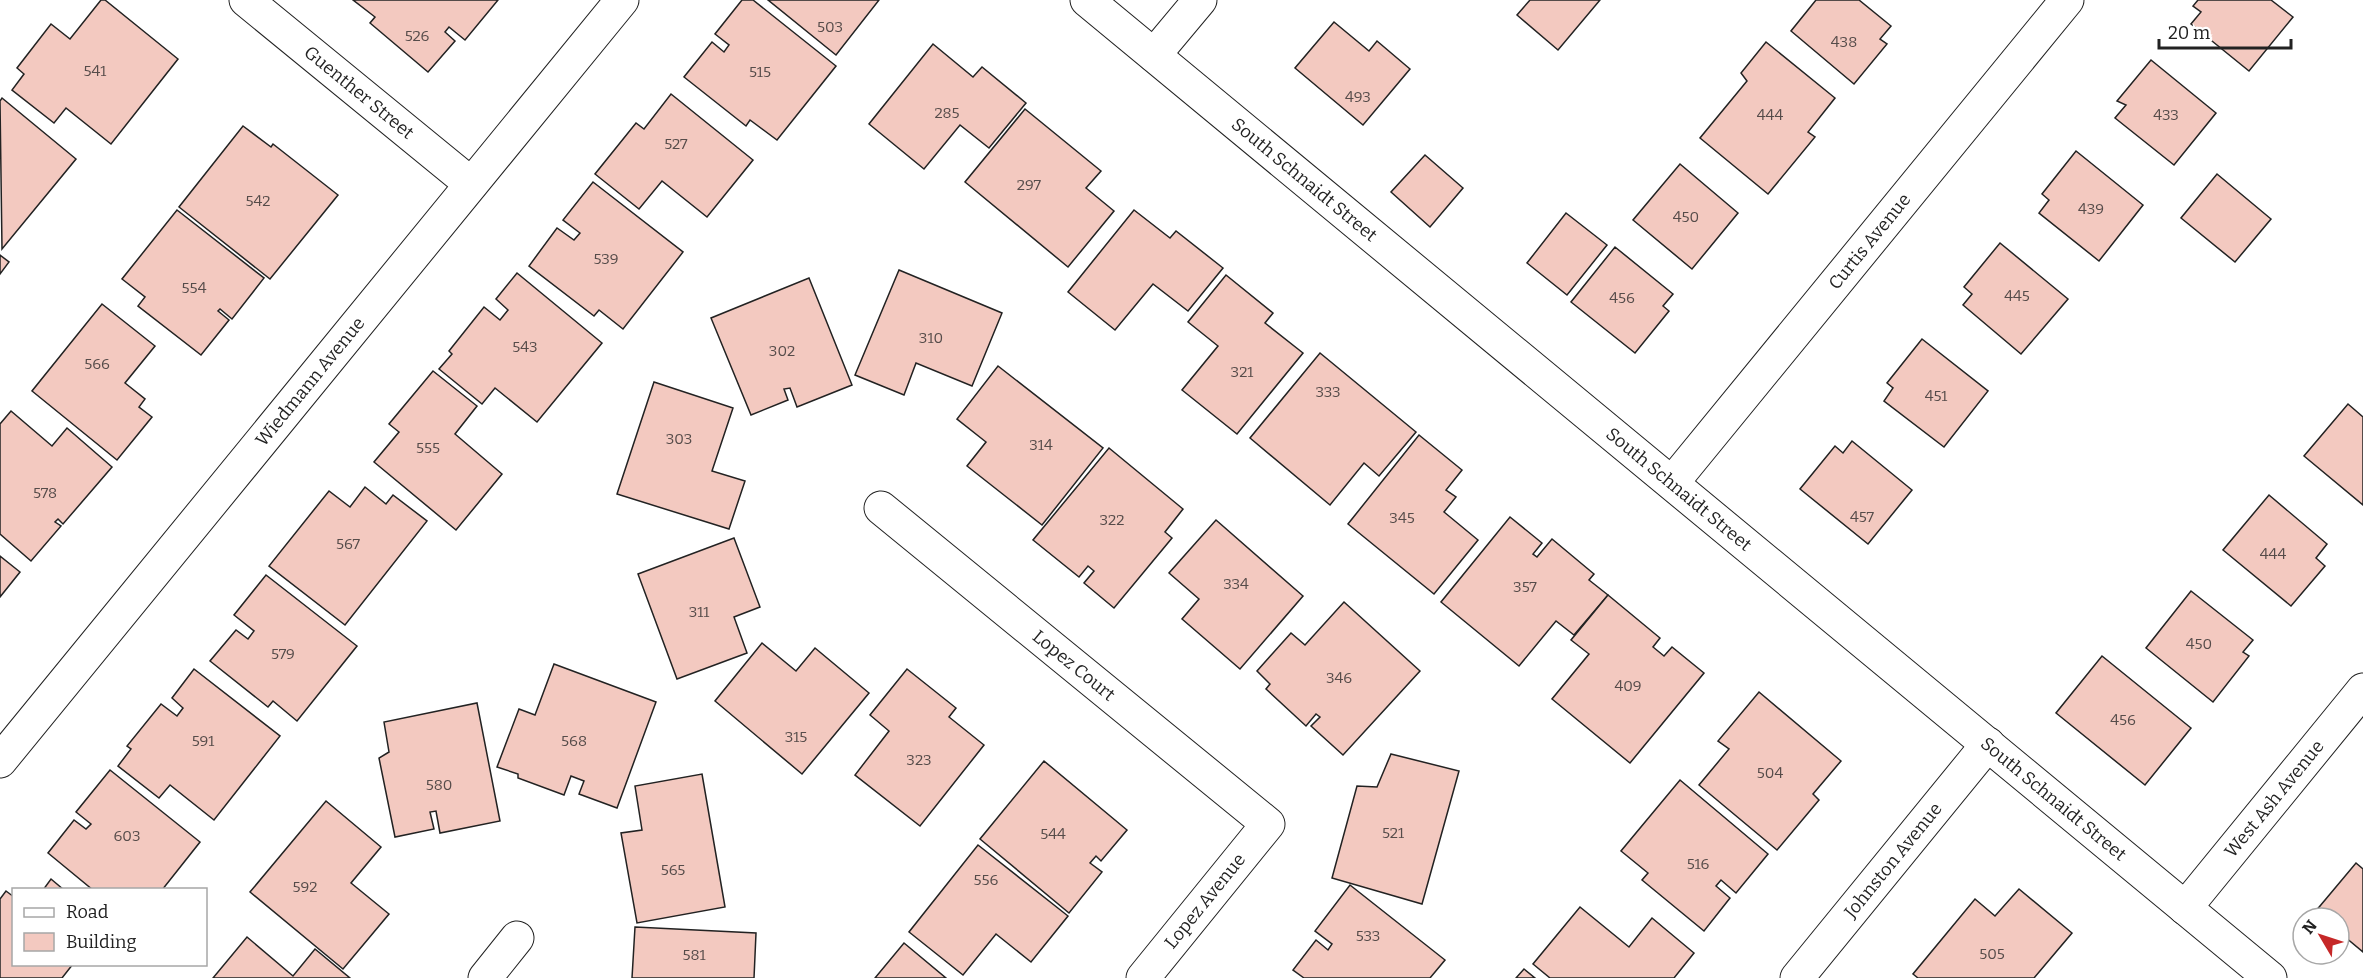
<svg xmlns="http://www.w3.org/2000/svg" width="2363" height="978" font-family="Bitter,serif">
	<rect width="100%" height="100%" fill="#fff"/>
	<g fill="#f3c9c0" stroke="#222" stroke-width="1.5">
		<polygon points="101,0 105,0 178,59 111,144 66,108 54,123 12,90 24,74 17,68 51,24 70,39"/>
		<polygon points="353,0 498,0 465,40 449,27 445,32 455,41 428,72 370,23 375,17"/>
		<polygon points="742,0 753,0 836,66 777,140 750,120 746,126 684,77 712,42 724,52 729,45 715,34"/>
		<polygon points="768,0 879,0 836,55"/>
		<polygon points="1530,0 1600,0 1558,50 1517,15"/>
		<polygon points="1816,0 1859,0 1891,26 1880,39 1887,44 1854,84 1791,31"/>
		<polygon points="2198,0 2271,0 2293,17 2249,71 2191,24 2201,12 2193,6"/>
		<polygon points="1334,22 1369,51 1377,41 1410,69 1363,125 1295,68"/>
		<polygon points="1766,42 1835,98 1808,132 1815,137 1768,194 1700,138 1747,81 1741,73"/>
		<polygon points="933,44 973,77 982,67 1026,103 989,148 960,125 924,169 869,124"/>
		<polygon points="2151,60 2216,113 2174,165 2115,118 2126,105 2117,101"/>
		<polygon points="671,94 753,160 707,217 662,181 639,209 595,174 636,123 644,129"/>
		<polygon points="2,98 76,159 2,249 0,101"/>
		<polygon points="1025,109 1101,171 1086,188 1114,211 1068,267 965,182"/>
		<polygon points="243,126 271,147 273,144 338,195 270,279 179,207"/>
		<polygon points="2076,151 2143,205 2099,261 2039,213 2049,200 2042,194"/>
		<polygon points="1425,155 1463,188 1430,227 1391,192"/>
		<polygon points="1680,164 1738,213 1692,269 1633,220"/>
		<polygon points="2217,174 2271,219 2235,262 2181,218"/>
		<polygon points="593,182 683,252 623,329 599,310 594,316 529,266 557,228 574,240 580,233 563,220"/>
		<polygon points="177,210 264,278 232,319 220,309 218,311 229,320 201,355 138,306 145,297 122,279"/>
		<polygon points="1134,210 1170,238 1176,231 1223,268 1188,311 1153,284 1115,330 1068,292"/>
		<polygon points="1566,213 1607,245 1567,295 1527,263"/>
		<polygon points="2000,243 2068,299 2021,354 1963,305 1972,294 1964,287"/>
		<polygon points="1615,247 1673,294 1663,306 1669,311 1635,353 1571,302"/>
		<polygon points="0,255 9,262 0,274"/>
		<polygon points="899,270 1002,313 972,386 916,363 904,395 855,375"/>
		<polygon points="517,273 602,343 537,422 495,388 482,404 439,369 452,354 449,351 484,307 500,320 508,310 496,299"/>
		<polygon points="1226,275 1273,313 1265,323 1303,353 1237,434 1182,390 1218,346 1188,322"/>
		<polygon points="809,278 852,385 797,407 790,388 784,389 788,400 751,415 711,318"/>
		<polygon points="102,304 155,346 125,383 145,399 139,407 152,417 117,460 32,391"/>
		<polygon points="1922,339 1988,391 1944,447 1884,401 1893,388 1887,383"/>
		<polygon points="1320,353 1416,432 1379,476 1364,463 1330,505 1250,438"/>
		<polygon points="998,366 1103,448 1042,525 967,466 986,442 957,419"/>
		<polygon points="433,371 477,406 455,434 502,474 456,530 374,462 399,432 389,424"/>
		<polygon points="654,382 733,408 712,471 745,481 729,529 617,494"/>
		<polygon points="2348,404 2363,417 2363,505 2304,456"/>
		<polygon points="11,411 52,446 67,428 112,467 63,524 58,519 55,522 61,526 31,561 0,534 0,424"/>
		<polygon points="1419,435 1462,470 1446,490 1456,497 1444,512 1478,540 1434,594 1348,524"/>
		<polygon points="1852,441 1912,490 1868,544 1800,489 1835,446 1843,453"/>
		<polygon points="1109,448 1183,509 1165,532 1172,538 1114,608 1084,583 1094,571 1088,566 1079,577 1033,540"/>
		<polygon points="365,487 386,504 393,495 427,521 345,625 269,566 329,491 350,507"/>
		<polygon points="2269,495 2327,544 2316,558 2325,566 2291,606 2223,550"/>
		<polygon points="1510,517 1542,543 1533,554 1537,557 1552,539 1594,574 1589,580 1608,595 1574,635 1556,621 1519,666 1441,602"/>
		<polygon points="1216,520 1303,596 1240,669 1182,619 1199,599 1169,573"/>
		<polygon points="734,538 760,607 734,617 747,653 677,679 638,574"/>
		<polygon points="0,556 20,572 0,597"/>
		<polygon points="266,575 357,646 297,721 273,701 268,707 210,661 236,630 248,639 254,631 234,615"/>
		<polygon points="2191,591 2253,640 2243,652 2249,656 2213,702 2146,648"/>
		<polygon points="1608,595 1660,638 1653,647 1664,656 1672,647 1704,673 1630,763 1552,699 1589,654 1571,640"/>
		<polygon points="1344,602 1420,671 1343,755 1311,726 1320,717 1316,714 1306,726 1266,689 1270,684 1257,671 1291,633 1305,645"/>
		<polygon points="762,643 796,671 815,648 869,693 802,774 715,701"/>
		<polygon points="2102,656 2191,728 2145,785 2056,713"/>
		<polygon points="554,664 656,702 617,808 579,794 584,781 571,776 564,795 518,778 518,774 497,767 519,709 535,715"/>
		<polygon points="194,669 280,736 214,820 170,785 159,798 118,766 131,749 127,746 161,704 177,716 183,708 172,698"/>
		<polygon points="907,669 956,708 949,717 984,745 920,826 855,775 889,731 870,715"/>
		<polygon points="1759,692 1841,761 1813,794 1819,800 1777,850 1699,785 1729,749 1718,741"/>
		<polygon points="477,703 500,821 440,833 436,811 430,812 434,829 395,837 379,758 389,752 384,722"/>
		<polygon points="1391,754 1459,771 1422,904 1332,878 1357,786 1377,787"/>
		<polygon points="1044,761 1127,830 1101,861 1096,856 1090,863 1102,872 1069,913 980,839"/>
		<polygon points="110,770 200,842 162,890 93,890 48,853 74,820 86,829 91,824 76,812"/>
		<polygon points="702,774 725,907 637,923 621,833 642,830 635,786"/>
		<polygon points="1680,780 1768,854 1736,893 1721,880 1716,886 1730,898 1704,931 1642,880 1648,873 1621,851"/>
		<polygon points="326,801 381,847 351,883 389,914 343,969 250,892"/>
		<polygon points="978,845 1068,916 1031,962 996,934 963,975 909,932"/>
		<polygon points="2356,863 2363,869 2363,952 2339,932 2339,918 2322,918 2315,912"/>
		<polygon points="51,879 64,890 43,890"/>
		<polygon points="1350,885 1445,960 1430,978 1304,978 1293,970 1316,940 1328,950 1332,944 1315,931"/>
		<polygon points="2019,889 2072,933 2034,978 1918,978 1913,974 1975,899 1995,916"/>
		<polygon points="6,891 14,897 14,964 73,964 62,978 0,978 0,899"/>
		<polygon points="1580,907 1629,947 1652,918 1694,953 1674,978 1550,978 1533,964"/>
		<polygon points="635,927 756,933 754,978 632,978"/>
		<polygon points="247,937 293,976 315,949 350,978 213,978"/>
		<polygon points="904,943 946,978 875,978"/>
		<polygon points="1524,969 1535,978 1516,978"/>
	</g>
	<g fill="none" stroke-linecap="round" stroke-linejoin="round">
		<defs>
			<g id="minor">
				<path id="s1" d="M 246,0 L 471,184"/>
				<path id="s2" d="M 1087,0 L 2270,978"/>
				<polyline points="1154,55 1200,0"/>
				<path id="s3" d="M 1672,483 L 2067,0"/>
				<path id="s4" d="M 881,508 L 1268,824 L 1143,978"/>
				<path id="s5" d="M 0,761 L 622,0"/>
				<path id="s6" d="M 2185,908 L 2363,690"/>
				<polyline points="485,978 517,938"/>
				<path id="s7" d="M 1797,978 L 1988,744"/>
			</g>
		</defs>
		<use href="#minor" stroke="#222" stroke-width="35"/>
		<use href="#minor" stroke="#fff" stroke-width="33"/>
	</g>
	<g text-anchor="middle" stroke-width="4.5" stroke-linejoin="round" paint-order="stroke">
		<g font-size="15" fill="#564c4a">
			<text x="830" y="32">503</text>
			<text x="417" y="41">526</text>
			<text x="1844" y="47">438</text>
			<text x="95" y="76">541</text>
			<text x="760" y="77">515</text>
			<text x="1358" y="102">493</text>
			<text x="947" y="118">285</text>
			<text x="1770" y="120">444</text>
			<text x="2166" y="120">433</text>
			<text x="676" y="149">527</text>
			<text x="1029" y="190">297</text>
			<text x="258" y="206">542</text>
			<text x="2091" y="214">439</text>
			<text x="1686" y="222">450</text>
			<text x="606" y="264">539</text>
			<text x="194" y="293">554</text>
			<text x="2017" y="301">445</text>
			<text x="1622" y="303">456</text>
			<text x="931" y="343">310</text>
			<text x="525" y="352">543</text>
			<text x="782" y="356">302</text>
			<text x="97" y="369">566</text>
			<text x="1242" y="377">321</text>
			<text x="1328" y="397">333</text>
			<text x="1936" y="401">451</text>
			<text x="679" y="444">303</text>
			<text x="1041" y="450">314</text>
			<text x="428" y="453">555</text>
			<text x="45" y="498">578</text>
			<text x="1862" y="522">457</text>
			<text x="1402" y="523">345</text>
			<text x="1112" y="525">322</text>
			<text x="348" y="549">567</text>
			<text x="2273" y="559">444</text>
			<text x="1236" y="589">334</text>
			<text x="1525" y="592">357</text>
			<text x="699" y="617">311</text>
			<text x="2199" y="649">450</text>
			<text x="283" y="659">579</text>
			<text x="1339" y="683">346</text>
			<text x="1628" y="691">409</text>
			<text x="2123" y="725">456</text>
			<text x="796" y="742">315</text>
			<text x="203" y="746">591</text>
			<text x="574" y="746">568</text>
			<text x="919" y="765">323</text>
			<text x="1770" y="778">504</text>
			<text x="439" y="790">580</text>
			<text x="1393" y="838">521</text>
			<text x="1053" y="839">544</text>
			<text x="127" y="841">603</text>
			<text x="1698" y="869">516</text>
			<text x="673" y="875">565</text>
			<text x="986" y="885">556</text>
			<text x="305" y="892">592</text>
			<text x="1368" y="941">533</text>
			<text x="1992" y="959">505</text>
			<text x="694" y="960">581</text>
		</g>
		<g font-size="18" fill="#222" stroke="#fff">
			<text dy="6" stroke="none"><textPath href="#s1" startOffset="146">Guenther Street</textPath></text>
			<text dy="6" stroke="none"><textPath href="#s2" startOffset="282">South Schnaidt Street</textPath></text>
			<text dy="6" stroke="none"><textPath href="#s3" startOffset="312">Curtis Avenue</textPath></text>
			<text dy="6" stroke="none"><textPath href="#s5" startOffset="490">Wiedmann Avenue</textPath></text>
			<text dy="6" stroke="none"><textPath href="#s2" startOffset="768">South Schnaidt Street</textPath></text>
			<text dy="6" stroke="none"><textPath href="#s4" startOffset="249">Lopez Court</textPath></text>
			<text dy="6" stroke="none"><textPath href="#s2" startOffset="1254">South Schnaidt Street</textPath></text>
			<text dy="6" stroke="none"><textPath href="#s6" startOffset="141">West Ash Avenue</textPath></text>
			<text dy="6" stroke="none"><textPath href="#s7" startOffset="152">Johnston Avenue</textPath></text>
			<text transform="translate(1205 901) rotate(-51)" y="6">Lopez Avenue</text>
		</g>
	</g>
	<rect x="12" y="888" width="195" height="78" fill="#ffffff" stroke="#a7a7a7" stroke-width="1.5"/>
	<rect x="24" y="908" width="30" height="9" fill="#ffffff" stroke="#a7a7a7" stroke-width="1.5"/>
	<text x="66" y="918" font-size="18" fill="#222222">Road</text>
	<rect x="24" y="933" width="30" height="18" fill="#f3c9c0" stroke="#a7a7a7" stroke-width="1.5"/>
	<text x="66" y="948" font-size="18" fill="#222222">Building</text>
	<g transform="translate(2321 936) rotate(309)"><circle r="28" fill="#ffffff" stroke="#a7a7a7" stroke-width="1.5"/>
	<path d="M0-4.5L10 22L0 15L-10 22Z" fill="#c62828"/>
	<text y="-9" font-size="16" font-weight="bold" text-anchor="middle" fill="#222222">N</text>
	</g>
	<path d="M2159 39v9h132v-9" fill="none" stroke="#222222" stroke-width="3"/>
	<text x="2168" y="39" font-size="18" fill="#222222" stroke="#ffffff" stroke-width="4.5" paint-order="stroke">20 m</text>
</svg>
